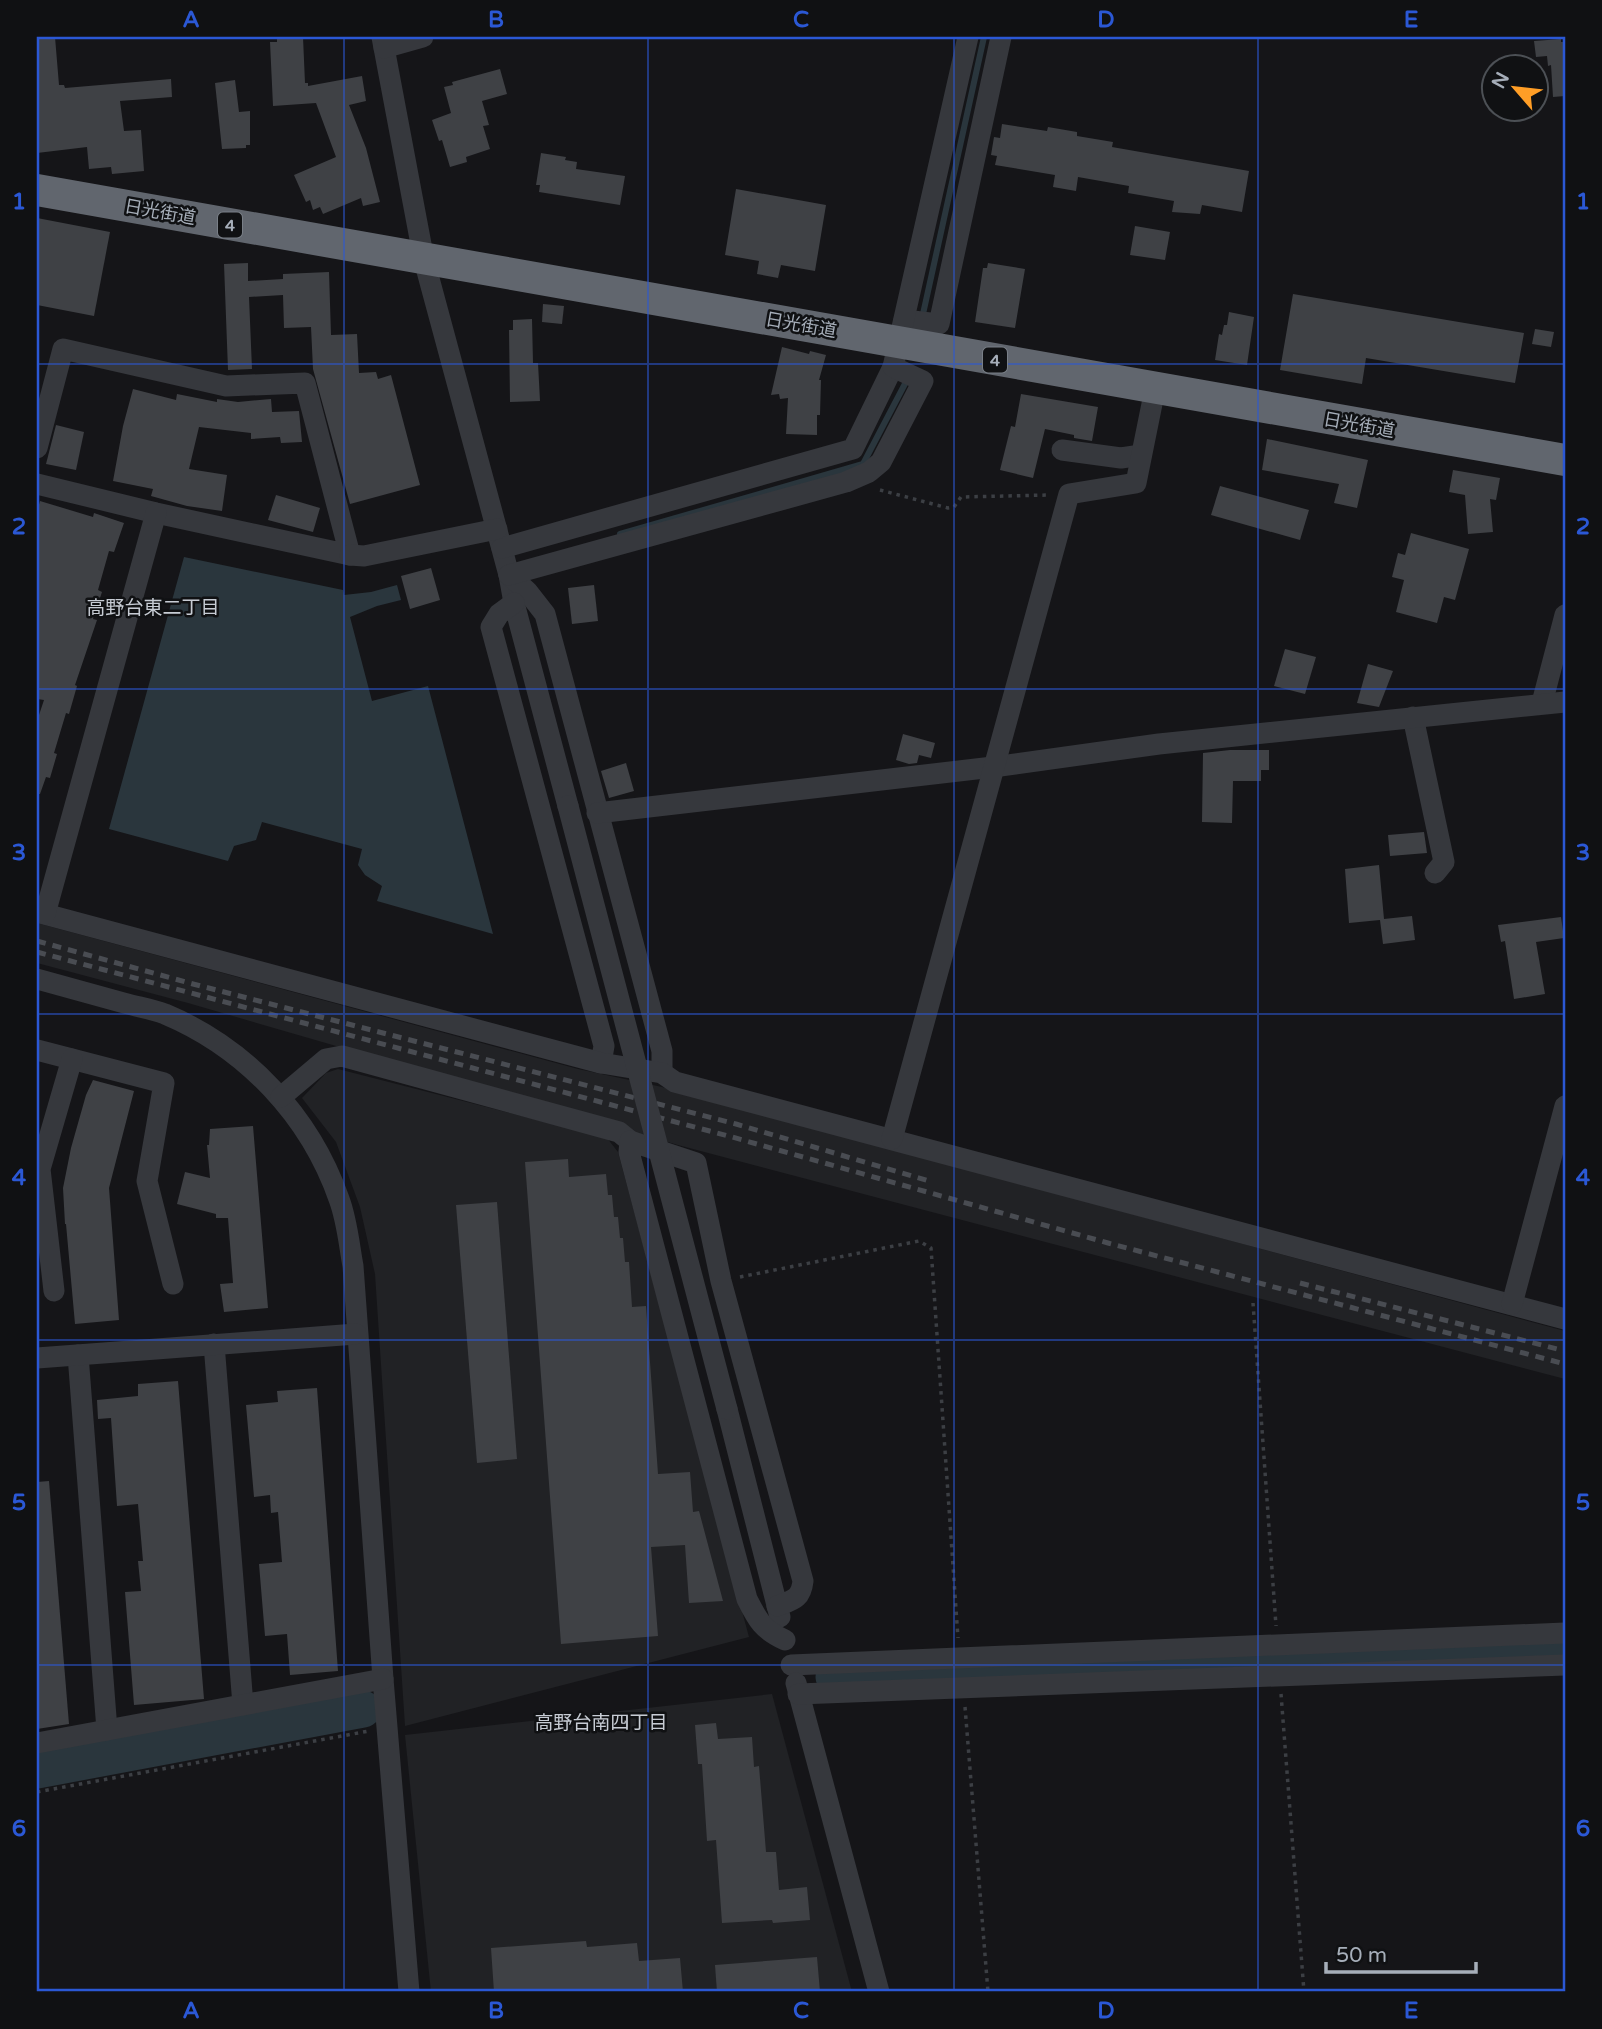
<svg xmlns="http://www.w3.org/2000/svg" width="1602" height="2029" font-family="'Varela Round','Noto Sans JP',sans-serif">
	<rect width="100%" height="100%" fill="#151518"/>
	<g fill="#212225">
		<polygon points="37,923 578,1069 662,1087 1565,1331 1565,1379 678,1145 188,1003 37,963"/>
		<polygon points="338,1069 607,1138 618,1152 749,1637 405,1726 375,1274 360,1207 336,1142 302,1098 326,1073"/>
		<polygon points="772,1694 852,1992 431,1992 405,1735"/>
	</g>
	<polygon fill="#2a363d" points="184,557 343,590 344,595 371,592 397,585 401,600 377,606 350,617 372,701 428,686 493,934 377,901 382,886 365,875 358,865 362,849 262,822 256,840 234,846 228,861 109,829"/>
	<g fill="none" stroke-linecap="round" stroke-linejoin="round">
		<g stroke="#2a363d" stroke-width="6">
			<polyline points="923,314 984,37"/>
			<polyline points="620,534 863,464 908,378"/>
		</g>
		<g stroke="#2a363d" stroke-width="37">
			<polyline points="834,1677 1565,1646"/>
			<polyline points="37,1770 363,1709"/>
		</g>
	</g>
	<g fill="#3f4145">
		<polygon points="37,37 55,37 59,85 64,85 65,88 171,79 172,97 120,101 124,131 141,130 144,171 112,174 111,167 89,169 87,147 37,153"/>
		<polygon points="277,37 303,37 305,83 308,83 308,86 362,76 366,101 349,105 366,148 380,202 363,206 361,198 323,214 320,207 313,210 310,200 306,202 294,175 336,157 316,103 273,106 270,42 277,42"/>
		<polygon points="1561,39 1561,42 1565,42 1565,96 1553,97 1551,65 1548,66 1547,56 1536,57 1534,41"/>
		<polygon points="500,69 507,94 482,101 489,125 483,126 490,149 466,157 467,162 450,167 442,140 439,141 432,120 451,113 444,87 453,85 452,82"/>
		<polygon points="235,80 239,112 250,111 250,145 246,145 246,148 222,149 215,83"/>
		<polygon points="1002,124 1047,131 1048,127 1077,132 1077,136 1113,142 1112,147 1249,171 1242,212 1202,205 1200,214 1172,212 1174,201 1128,193 1129,186 1078,177 1076,191 1053,187 1055,175 995,165 997,156 991,155 994,137 1000,138"/>
		<polygon points="541,153 566,157 565,160 577,162 576,169 625,176 620,205 539,192 540,185 536,185"/>
		<polygon points="736,189 826,205 815,271 781,265 778,278 757,274 759,261 725,255"/>
		<polygon points="37,218 110,232 94,316 37,305"/>
		<polygon points="1135,226 1170,232 1165,260 1130,255"/>
		<polygon points="248,263 248,281 283,279 283,274 329,272 331,335 357,334 359,373 376,372 378,379 391,375 420,485 350,504 313,369 311,327 284,328 283,295 249,297 252,369 228,370 224,264"/>
		<polygon points="988,263 1025,269 1015,328 975,322 983,268 987,268"/>
		<polygon points="1293,294 1524,333 1515,383 1366,358 1362,384 1280,370"/>
		<polygon points="543,304 564,306 562,324 542,322"/>
		<polygon points="1229,312 1254,317 1247,365 1215,360 1219,334 1222,335 1224,325 1227,325"/>
		<polygon points="532,319 533,363 538,363 540,401 510,402 509,330 513,330 513,320"/>
		<polygon points="1535,329 1554,332 1551,347 1532,344"/>
		<polygon points="782,347 809,354 810,351 826,355 819,380 821,380 820,415 817,415 817,435 786,434 788,398 780,399 779,394 771,395"/>
		<polygon points="133,389 176,400 177,394 217,402 217,399 238,402 271,399 272,412 299,411 302,442 281,443 280,437 251,439 251,433 199,427 189,469 227,475 222,511 187,506 151,496 153,489 113,481 123,426"/>
		<polygon points="1021,394 1098,407 1092,441 1074,438 1074,435 1045,429 1033,478 1000,470 1011,426 1015,427"/>
		<polygon points="56,425 84,432 76,470 46,464"/>
		<polygon points="1267,439 1368,460 1357,508 1334,503 1339,484 1262,470"/>
		<polygon points="1453,470 1500,478 1496,500 1490,499 1493,532 1468,534 1465,495 1449,492"/>
		<polygon points="1220,486 1309,510 1300,540 1211,515"/>
		<polygon points="276,495 320,508 313,532 268,520"/>
		<polygon points="40,501 93,517 94,513 124,523 114,552 109,551 98,590 102,592 93,619 97,620 75,685 77,686 69,714 66,713 54,753 57,754 50,778 46,777 40,794 37,794 37,721 44,700 37,699 37,512"/>
		<polygon points="1411,533 1469,549 1455,600 1444,597 1437,623 1396,612 1404,580 1392,577 1398,553 1405,555"/>
		<polygon points="431,568 440,600 410,609 401,576"/>
		<polygon points="594,585 598,621 572,624 568,588"/>
		<polygon points="1285,649 1316,657 1305,694 1274,686"/>
		<polygon points="1368,664 1393,671 1379,707 1357,703"/>
		<polygon points="903,734 935,743 931,758 919,755 917,763 909,764 896,760"/>
		<polygon points="1230,750 1269,750 1269,770 1261,770 1261,781 1233,781 1232,823 1202,822 1203,753"/>
		<polygon points="626,763 634,791 609,798 601,771"/>
		<polygon points="1424,832 1427,853 1390,856 1388,835"/>
		<polygon points="1379,865 1384,919 1412,916 1415,940 1383,944 1380,920 1349,923 1345,869"/>
		<polygon points="1561,917 1564,938 1536,942 1545,994 1514,999 1505,941 1501,942 1498,925"/>
		<polygon points="93,1080 134,1091 109,1188 119,1320 75,1324 66,1224 65,1224 63,1188 71,1148 86,1095"/>
		<polygon points="253,1126 268,1308 224,1312 220,1284 233,1283 228,1218 216,1218 216,1214 177,1204 185,1172 210,1178 207,1145 209,1145 210,1129"/>
		<polygon points="568,1159 569,1177 606,1174 608,1195 612,1195 614,1217 618,1217 620,1238 623,1238 625,1262 629,1262 632,1307 646,1306 658,1474 690,1472 693,1512 699,1511 723,1601 689,1603 685,1545 651,1547 658,1636 561,1644 525,1162"/>
		<polygon points="497,1202 517,1459 477,1463 456,1205"/>
		<polygon points="178,1381 204,1699 134,1705 125,1592 141,1591 138,1561 143,1561 138,1504 117,1506 111,1418 98,1419 97,1400 138,1396 138,1384"/>
		<polygon points="317,1388 338,1671 290,1675 287,1634 265,1636 259,1564 282,1562 278,1512 271,1513 270,1495 254,1497 246,1405 278,1402 277,1391"/>
		<polygon points="49,1481 69,1724 37,1729 37,1482"/>
		<polygon points="716,1723 718,1739 752,1737 754,1767 759,1766 766,1852 776,1852 779,1890 807,1887 810,1920 773,1923 772,1920 722,1923 716,1840 707,1841 702,1764 698,1764 695,1725"/>
		<polygon points="586,1941 587,1947 637,1943 639,1961 680,1958 683,1992 494,1992 491,1948"/>
		<polygon points="817,1957 820,1992 717,1992 715,1965"/>
	</g>
	<g fill="none" stroke-linecap="round" stroke-linejoin="round">
		<g stroke="#3c3f44" stroke-width="3.5" stroke-dasharray="3.5 5" stroke-linecap="butt">
			<polyline points="880,490 948,508 954,507 961,497 1050,495"/>
			<polyline points="740,1277 919,1241 931,1248 958,1638"/>
			<polyline points="1253,1303 1276,1626"/>
			<polyline points="1281,1694 1304,1992"/>
			<polyline points="965,1707 988,1992"/>
			<polyline points="37,1792 369,1731"/>
		</g>
		<g stroke="#36383d" stroke-width="21">
			<polyline points="382,37 424,260 509,575 514,603 568,806"/>
			<polyline points="384,48 423,37"/>
			<polyline points="904,320 939,324 1001,37"/>
			<polyline points="37,448 63,349 226,386 305,383 350,555 156,513 37,484"/>
			<polyline points="1062,450 1121,458 1141,455"/>
			<polyline points="502,548 853,449 893,367 968,37"/>
			<polyline points="350,555 364,556 497,529"/>
			<polyline points="509,575 527,591 545,614 662,1051 662,1073"/>
			<polyline points="509,575 846,482 869,472 881,462 923,381 893,367"/>
			<polyline points="514,603 499,614 491,627 604,1046 601,1063"/>
			<polyline points="1542,703 1565,615"/>
			<polyline points="1413,717 1444,862 1435,873"/>
			<polyline points="597,813 993,767 1159,744 1565,702"/>
			<polyline points="37,912 601,1063 662,1073 675,1082 1565,1319"/>
			<polyline points="45,914 156,513"/>
			<path d="M 37,979 C 66,987 95,995 124,1003 C 138,1007 152,1009 165,1014 C 246,1048 310,1116 339,1199 C 347,1220 349,1244 353,1266 L 383,1679 L 409,1992"/>
			<polyline points="37,1050 164,1083 147,1181 173,1284"/>
			<polyline points="281,1097 326,1059 342,1056 619,1132 630,1141"/>
			<polyline points="892,1139 1069,494 1136,483 1155,389"/>
			<polyline points="54,1291 40,1169 72,1059"/>
			<polyline points="1512,1304 1565,1106"/>
			<polyline points="214,1344 243,1705"/>
			<polyline points="78,1355 107,1730"/>
			<polyline points="37,1358 356,1334"/>
			<polyline points="727,1409 780,1617"/>
			<path d="M 777,1606 C 793,1600 801,1599 803,1581 L 721,1281 L 696,1163 L 630,1141 L 629,1152 L 747,1599 C 758,1621 763,1630 785,1640"/>
			<polyline points="791,1665 1565,1633"/>
			<polyline points="796,1683 879,1992"/>
			<polyline points="798,1694 1565,1665"/>
			<polyline points="37,1743 383,1679"/>
		</g>
		<polyline stroke="#61666e" stroke-width="32" points="37,190 1565,460"/>
		<g stroke="#494c52" stroke-width="5" stroke-dasharray="9 7" stroke-linecap="butt">
			<polyline points="37,941 193,984 736,1124 929,1181"/>
			<polyline points="37,952 732,1137 1108,1243 1565,1364"/>
			<polyline points="1300,1283 1565,1351"/>
		</g>
		<polyline stroke="#36383d" stroke-width="21" points="568,806 727,1409"/>
	</g>
	<path fill="none" stroke="#2b58d5" stroke-width="2" stroke-opacity="0.55" d="M 344,37 L 344,1992M 648,37 L 648,1992M 954,37 L 954,1992M 1258,37 L 1258,1992M 37,364 L 1565,364M 37,689 L 1565,689M 37,1014 L 1565,1014M 37,1340 L 1565,1340M 37,1665 L 1565,1665"/>
	<g text-anchor="middle" stroke-width="5" stroke-linejoin="round" paint-order="stroke">
		<g fill="#101113" stroke="#797f87" stroke-width="2">
			<rect x="218" y="212.5" width="24" height="25" rx="5"/>
			<rect x="983" y="347.5" width="24" height="25" rx="5"/>
		</g>
		<g font-size="16" font-weight="bold" fill="#a6aeb9">
			<text x="230" y="231">4</text>
			<text x="995" y="366">4</text>
		</g>
		<g font-size="18" fill="#a6aeb9" stroke="#101113">
			<text transform="translate(160 212) rotate(10)" y="6">日光街道</text>
			<text transform="translate(801 325) rotate(10)" y="6">日光街道</text>
			<text transform="translate(1359 425) rotate(10)" y="6">日光街道</text>
		</g>
		<g font-size="19" fill="#c7ccd4" stroke="#101113">
			<text x="153" y="614">高野台東二丁目</text>
			<text x="601" y="1729">高野台南四丁目</text>
		</g>
	</g>
	<rect width="1602" height="2029" fill="none" stroke="#101113" stroke-width="77"/>
	<g transform="translate(1515 88) rotate(298)"><circle r="33" fill="#101113" stroke="#4c5055" stroke-width="2"/>
	<path d="M0-5L12 26L0 18L-12 26Z" fill="#ff9e26"/>
	<text y="-10" font-size="19" font-weight="bold" text-anchor="middle" fill="#a6aeb9">N</text>
	</g>
	<path d="M1326 1962v10h150v-10" fill="none" stroke="#a6aeb9" stroke-width="3.5"/>
	<text x="1336" y="1962" font-size="21" fill="#a6aeb9" stroke="#101113" stroke-width="5" paint-order="stroke">50 m</text>
	<rect x="38" y="38" width="1526" height="1952" fill="none" stroke="#2b58d5" stroke-width="2.5"/>
	<g font-size="23" text-anchor="middle" font-weight="bold" fill="#2b58d5">
		<text x="191" y="27">A</text>
		<text x="496" y="27">B</text>
		<text x="801" y="27">C</text>
		<text x="1106" y="27">D</text>
		<text x="1411" y="27">E</text>
		<text x="19" y="209">1</text>
		<text x="1583" y="209">1</text>
		<text x="19" y="534">2</text>
		<text x="1583" y="534">2</text>
		<text x="19" y="860">3</text>
		<text x="1583" y="860">3</text>
		<text x="19" y="1185">4</text>
		<text x="1583" y="1185">4</text>
		<text x="19" y="1510">5</text>
		<text x="1583" y="1510">5</text>
		<text x="19" y="1836">6</text>
		<text x="1583" y="1836">6</text>
		<text x="191" y="2018">A</text>
		<text x="496" y="2018">B</text>
		<text x="801" y="2018">C</text>
		<text x="1106" y="2018">D</text>
		<text x="1411" y="2018">E</text>
	</g>
</svg>
